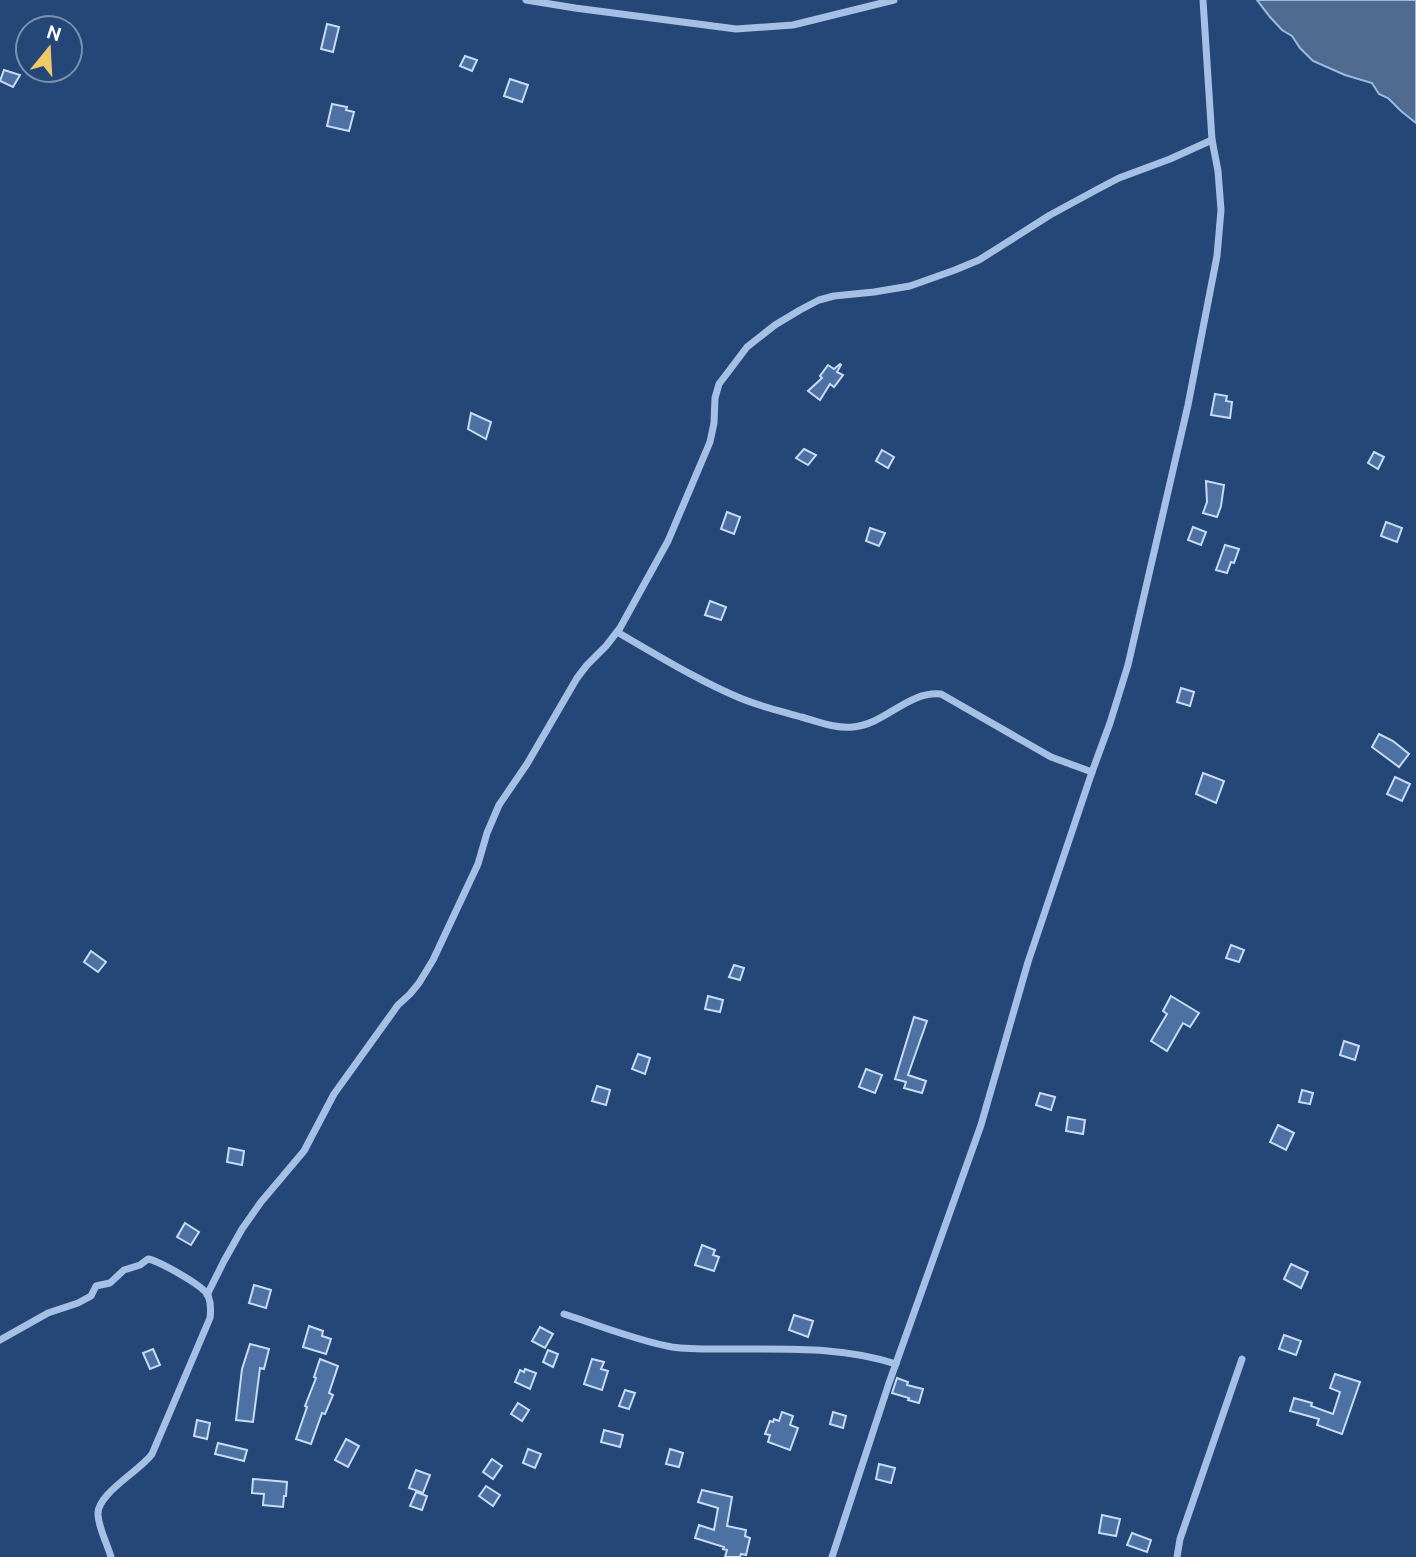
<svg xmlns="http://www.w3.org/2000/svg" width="1416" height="1557" font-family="Ubuntu,sans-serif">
	<rect width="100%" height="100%" fill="#244778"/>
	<polygon fill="#516b90" stroke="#99bbe4" stroke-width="2" points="1257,0 1416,0 1416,123 1401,111 1388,98 1379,94 1372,83 1345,75 1313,61 1300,48 1292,36 1282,30 1270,17"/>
	<g fill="#4c71a2" stroke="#c8dbf3" stroke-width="2">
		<polygon points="327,24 339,27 333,52 321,49"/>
		<polygon points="465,56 477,60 472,71 460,66"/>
		<polygon points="4,70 20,75 13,87 0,81"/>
		<polygon points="510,79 528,85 522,102 504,96"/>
		<polygon points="332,104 347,107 346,110 354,112 349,131 327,126"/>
		<polygon points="840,364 841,365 837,372 843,375 834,387 830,384 820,400 808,391 822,378 820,376 828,365 834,369"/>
		<polygon points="1215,394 1227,396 1226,401 1232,402 1230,418 1211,415"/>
		<polygon points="471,413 491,422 486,439 468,429"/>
		<polygon points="804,449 816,455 808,465 796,458"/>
		<polygon points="882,450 894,457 888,468 876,461"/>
		<polygon points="1374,452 1384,457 1378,469 1368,463"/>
		<polygon points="1206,481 1224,485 1221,506 1217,517 1203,513 1207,502"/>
		<polygon points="727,512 740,517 734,534 721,529"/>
		<polygon points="1386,522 1402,528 1397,542 1381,536"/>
		<polygon points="1193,527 1206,532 1201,545 1188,540"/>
		<polygon points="870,528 885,533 879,546 866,541"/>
		<polygon points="1225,545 1239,549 1234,563 1231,562 1227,573 1216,570"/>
		<polygon points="710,601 726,607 721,620 705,615"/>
		<polygon points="1181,688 1194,692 1190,706 1177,702"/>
		<polygon points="1379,734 1393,741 1409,754 1399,767 1372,747"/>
		<polygon points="1203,773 1224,781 1216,803 1196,794"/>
		<polygon points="1395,777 1410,784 1402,801 1387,794"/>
		<polygon points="1231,945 1244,950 1239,962 1226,958"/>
		<polygon points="91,951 106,962 98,972 84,962"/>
		<polygon points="734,965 744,968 740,980 729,977"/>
		<polygon points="708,996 723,1000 720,1012 705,1009"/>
		<polygon points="1171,996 1199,1013 1190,1027 1183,1023 1167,1051 1151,1041 1167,1014 1163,1011"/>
		<polygon points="914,1017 927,1021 908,1075 926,1081 922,1093 904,1088 906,1082 895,1079"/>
		<polygon points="1344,1041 1359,1046 1355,1060 1340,1055"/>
		<polygon points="638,1054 650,1058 645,1074 632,1069"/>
		<polygon points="866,1069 882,1075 875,1093 859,1087"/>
		<polygon points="597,1086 610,1090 606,1105 592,1101"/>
		<polygon points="1302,1090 1313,1093 1310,1104 1299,1102"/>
		<polygon points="1040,1093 1055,1097 1051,1110 1036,1105"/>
		<polygon points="1068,1117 1085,1120 1083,1134 1066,1131"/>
		<polygon points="1278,1125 1294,1133 1286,1150 1270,1142"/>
		<polygon points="229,1148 244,1151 242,1165 227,1162"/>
		<polygon points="185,1223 199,1232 191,1245 177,1237"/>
		<polygon points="702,1245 715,1250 713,1255 719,1257 714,1271 695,1265"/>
		<polygon points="1291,1264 1308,1272 1301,1288 1284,1279"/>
		<polygon points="254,1285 271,1290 266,1308 249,1303"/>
		<polygon points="794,1315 813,1321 808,1337 789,1330"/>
		<polygon points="309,1326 323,1331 322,1336 331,1339 326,1354 303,1347"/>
		<polygon points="540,1327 553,1334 545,1348 532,1341"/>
		<polygon points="1284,1335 1301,1341 1296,1355 1279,1349"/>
		<polygon points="250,1344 269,1349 264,1369 260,1368 253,1422 236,1420 242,1369"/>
		<polygon points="153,1349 160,1365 150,1369 143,1353"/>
		<polygon points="548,1350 558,1354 553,1367 543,1362"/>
		<polygon points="320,1359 338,1366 329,1393 333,1395 325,1414 322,1413 311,1444 296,1439 307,1407 305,1406 316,1378 314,1377"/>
		<polygon points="592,1359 604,1362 601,1369 608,1371 602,1390 584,1384"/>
		<polygon points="525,1369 536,1373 530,1389 515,1382 520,1370 524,1372"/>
		<polygon points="1335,1374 1360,1382 1342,1434 1317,1425 1319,1419 1290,1411 1294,1398 1312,1403 1311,1406 1333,1414 1340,1392 1330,1388"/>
		<polygon points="897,1378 908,1382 907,1385 923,1389 919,1403 908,1400 909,1398 892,1393"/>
		<polygon points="625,1390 635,1393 629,1409 619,1406"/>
		<polygon points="518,1403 529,1410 522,1421 511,1414"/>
		<polygon points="782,1412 793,1416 790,1425 798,1428 790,1450 768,1442 770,1435 765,1434 770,1421 773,1422 774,1419 779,1421"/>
		<polygon points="833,1412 846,1416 843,1428 830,1424"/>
		<polygon points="197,1420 210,1423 207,1439 194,1436"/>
		<polygon points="604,1430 623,1435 620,1447 601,1442"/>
		<polygon points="346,1439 359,1446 348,1467 335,1460"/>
		<polygon points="218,1443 247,1450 244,1461 215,1454"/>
		<polygon points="528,1449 541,1454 535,1468 523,1463"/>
		<polygon points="670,1449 683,1453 679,1467 666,1464"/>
		<polygon points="492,1459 502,1466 493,1479 483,1472"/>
		<polygon points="879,1464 895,1468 891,1483 876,1479"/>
		<polygon points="416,1470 430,1475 423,1493 409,1488"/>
		<polygon points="253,1479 287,1482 286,1496 284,1496 283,1507 263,1505 264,1494 252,1493"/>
		<polygon points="486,1486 500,1495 493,1506 479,1496"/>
		<polygon points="702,1490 732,1497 727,1526 746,1530 745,1536 750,1538 746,1555 741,1554 740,1557 725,1557 727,1550 723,1549 724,1547 695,1538 699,1525 714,1530 718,1508 698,1502"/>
		<polygon points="416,1492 427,1496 422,1510 410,1506"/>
		<polygon points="1102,1515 1120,1519 1116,1536 1099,1533"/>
		<polygon points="1132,1533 1151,1540 1147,1552 1127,1545"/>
	</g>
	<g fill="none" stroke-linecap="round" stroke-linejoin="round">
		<g stroke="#a5c0e4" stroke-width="7">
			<polyline points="526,0 575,8 736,29 793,25 894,0"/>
			<path d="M 617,632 C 657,655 697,680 740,698 C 759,706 780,711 801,717 C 817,721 835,729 853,727 C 886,724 907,691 941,694 L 1051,757 L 1092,772"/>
			<polyline points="207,1295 224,1261 242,1229 261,1202 304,1151 334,1094 398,1005 410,994 419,983 433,960 478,864 487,833 499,805 527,764 577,678 587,665 606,646 620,628 668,541 710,442 714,423 715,398 719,384 747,347 775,325 800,310 819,300 834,296 874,292 910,286 955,270 979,260 1050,215 1098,189 1119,178 1170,159 1212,140"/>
			<path d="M 564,1314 C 598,1325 638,1341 672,1347 C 693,1350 716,1349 737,1349 C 791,1349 845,1347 896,1364"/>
			<path d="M 0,1340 L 48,1313 L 78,1303 L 91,1296 L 96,1286 L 110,1283 L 124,1270 L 140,1265 L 148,1259 C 159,1261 202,1285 208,1295 C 211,1303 211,1311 210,1318 L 152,1454 C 140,1471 96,1494 98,1515 C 99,1529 107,1543 111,1557"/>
			<polyline points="832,1557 889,1383 981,1125 1028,962 1092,772 1110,723 1128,665 1188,405 1217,256 1221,210 1218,171 1212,140 1203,0"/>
			<polyline points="1177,1557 1180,1539 1242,1359"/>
		</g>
	</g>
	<g transform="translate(49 49) rotate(18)"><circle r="33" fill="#244778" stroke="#7c91ae" stroke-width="2"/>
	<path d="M0-5L12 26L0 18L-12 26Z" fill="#eeca69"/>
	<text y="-10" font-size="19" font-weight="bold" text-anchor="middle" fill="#ffffff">N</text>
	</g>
</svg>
